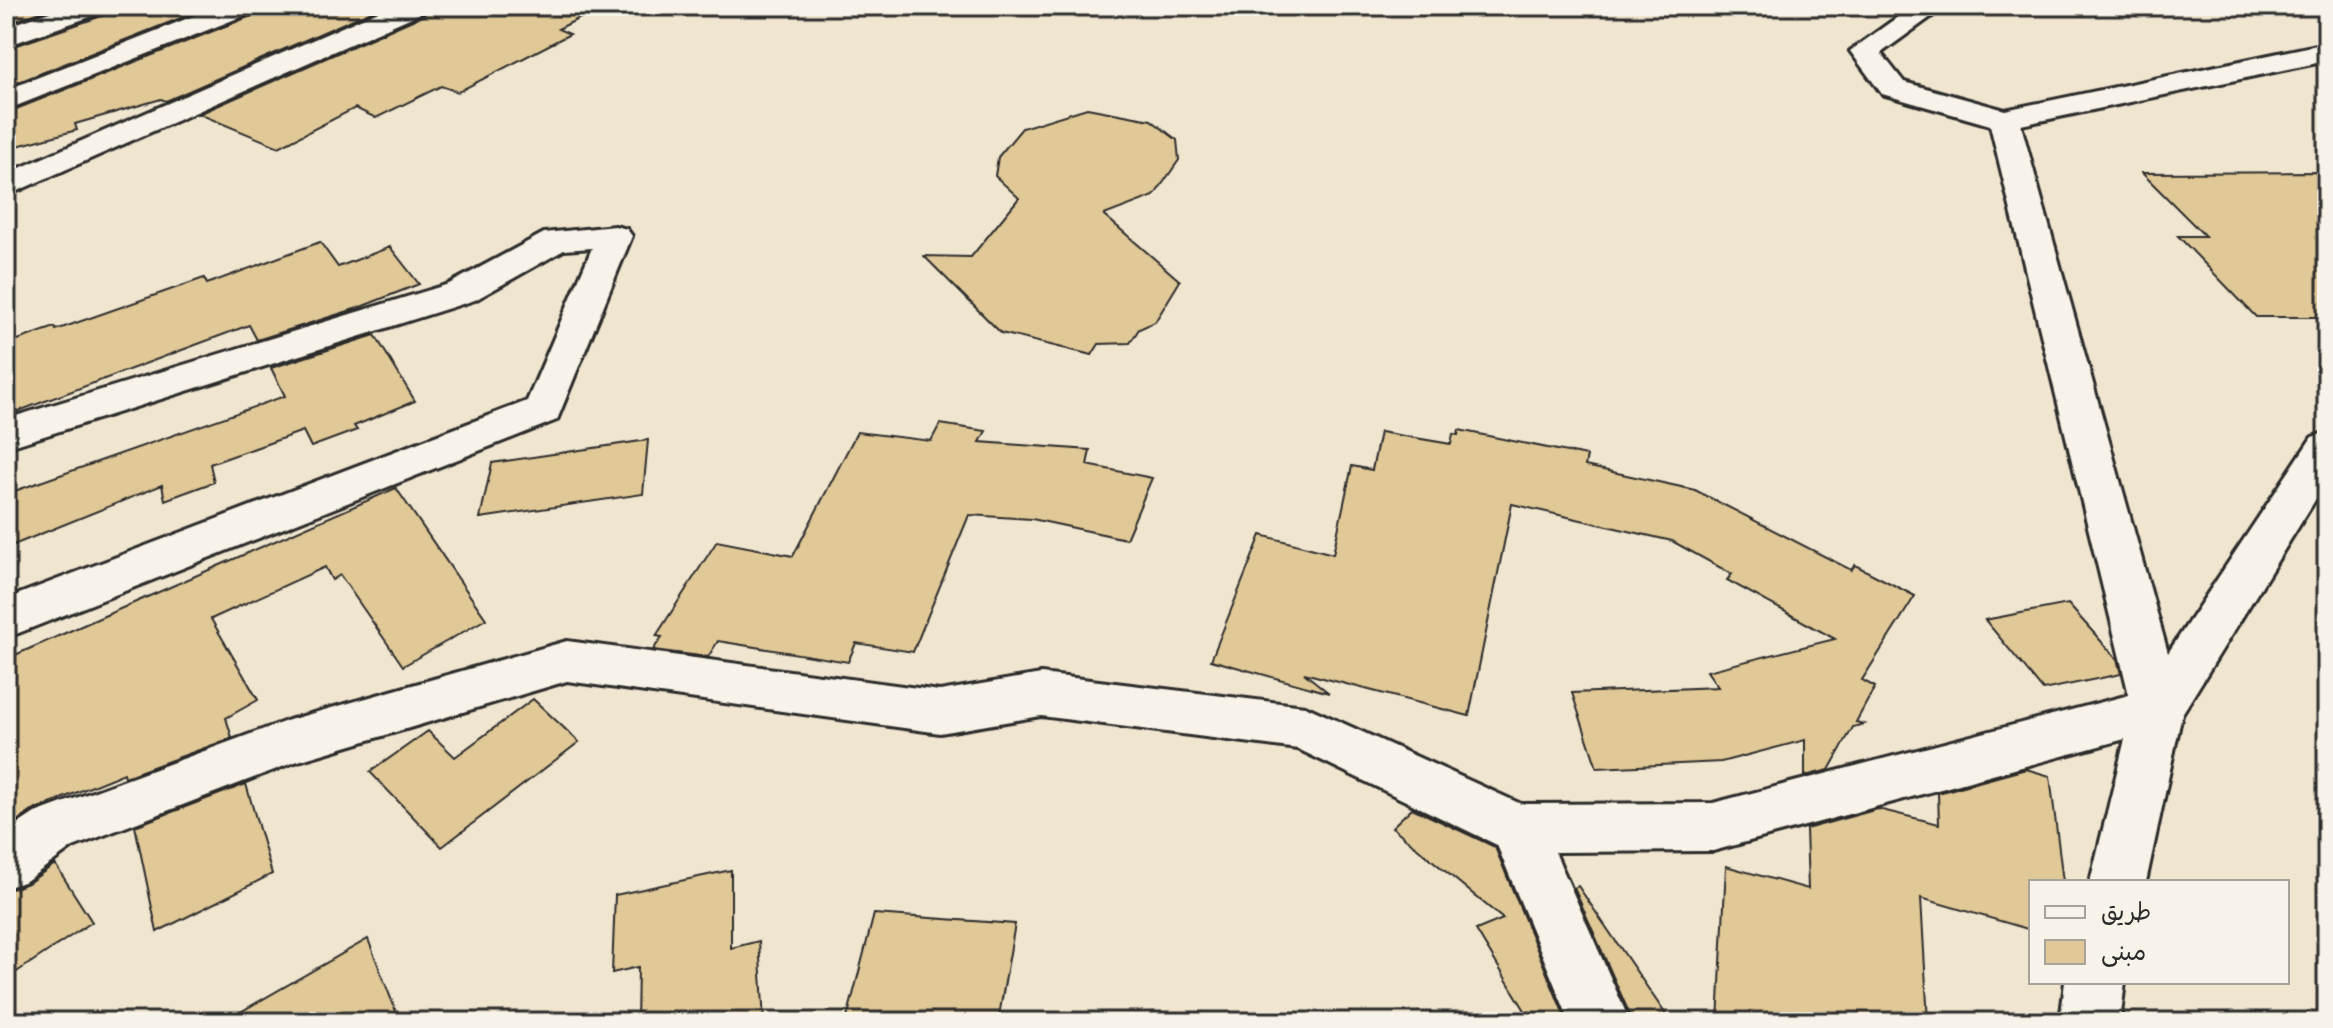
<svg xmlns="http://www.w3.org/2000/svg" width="2333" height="1028" font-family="Delius,'Playpen Sans Arabic',sans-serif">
	<rect width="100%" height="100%" fill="#f0e6d0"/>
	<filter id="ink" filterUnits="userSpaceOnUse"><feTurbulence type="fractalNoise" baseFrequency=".0125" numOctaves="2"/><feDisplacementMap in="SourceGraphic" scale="16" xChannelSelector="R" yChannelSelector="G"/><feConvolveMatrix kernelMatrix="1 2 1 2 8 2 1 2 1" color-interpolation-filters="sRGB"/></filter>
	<g filter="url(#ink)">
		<g fill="#e1c897" stroke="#2b2b2b" stroke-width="2">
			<polygon points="6,6 58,6 6,24"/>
			<polygon points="111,6 211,6 6,87 6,49 105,15"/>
			<polygon points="260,6 383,6 166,101 161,99 75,124 77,130 6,149 6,113 254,15"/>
			<polygon points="430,6 604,6 558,29 570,34 458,92 441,86 376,118 355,108 279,147 199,114 424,15"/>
			<polygon points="1087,108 1151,120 1177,140 1179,160 1154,196 1104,215 1180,281 1155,322 1139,329 1130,343 1099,344 1092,355 1001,333 924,256 971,257 1019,198 995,176 998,157 1022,128"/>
			<polygon points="2327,172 2327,317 2256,317 2178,236 2205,236 2142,173"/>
			<polygon points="320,242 338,267 390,247 419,284 358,308 257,340 249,325 16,412 6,370 6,344 55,327 56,330 204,278 207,284"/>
			<polygon points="375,335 415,401 354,426 357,430 311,447 303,431 210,464 214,482 165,500 162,485 6,548 6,494 285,396 271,368"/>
			<polygon points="940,424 986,431 980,442 1090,450 1087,465 1152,478 1126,539 1032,519 969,515 913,652 856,643 848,662 718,641 708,657 653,650 662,637 656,636 717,541 793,556 857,432 931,441"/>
			<polygon points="1459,430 1587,456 1585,466 1695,490 1851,570 1855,565 1915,596 1862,680 1875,687 1856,722 1864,724 1853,727 1829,770 1805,776 1805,740 1721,762 1597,768 1572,693 1718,687 1707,671 1835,639 1727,580 1732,574 1672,541 1512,504 1469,716 1304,673 1329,693 1211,660 1261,535 1333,554 1352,466 1372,470 1380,432 1451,444 1453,434 1458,435"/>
			<polygon points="648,440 643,494 480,518 492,463"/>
			<polygon points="396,488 486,619 403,666 340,575 332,580 325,567 211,619 258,700 226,718 232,738 125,777 124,773 34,810 6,828 6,659"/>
			<polygon points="2068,604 2117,659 2121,674 2043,690 1985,620"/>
			<polygon points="533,699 579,742 442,847 370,772 428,731 455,757"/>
			<polygon points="2026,769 2050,776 2063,882 2031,882 2031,930 1921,898 1928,1022 1718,1022 1726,866 1808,889 1806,829 1878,809 1939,824 1938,793"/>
			<polygon points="246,784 272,874 157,932 135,826"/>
			<polygon points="1412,808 1495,847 1567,1022 1532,1022 1476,930 1503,919 1392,827"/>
			<polygon points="55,864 92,922 6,979 6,891 28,883"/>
			<polygon points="731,870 731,948 759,941 764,1022 637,1022 638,967 612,973 615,895"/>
			<polygon points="1578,886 1671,1022 1633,1022 1574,888"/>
			<polygon points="874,914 1015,924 998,1022 846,1022"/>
			<polygon points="368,939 400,1022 223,1022"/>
		</g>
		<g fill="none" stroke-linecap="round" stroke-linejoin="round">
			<defs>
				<g id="minor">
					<polygon points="67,6 108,6 104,12 6,46 6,27"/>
					<polygon points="219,6 257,6 253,12 6,110 6,90"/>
					<polygon points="390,6 427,6 423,12 6,196 6,174"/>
					<polygon points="1913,6 1946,6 1881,53 1904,82 2005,110 2317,45 2327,46 2327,64 2317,63 2021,125 2168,653 2312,437 2327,432 2327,481 2182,714 2146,882 2090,882 2125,739 1713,851 1555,852 1630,1022 1570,1022 1497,845 1298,749 1041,716 940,733 567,681 295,762 73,847 26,881 6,888 6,832 35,813 289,720 567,641 940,691 1041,674 1305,706 1521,804 1713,803 2129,695 1990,125 1882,94 1850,51"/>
					<polygon points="615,226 627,229 632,236 557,420 6,638 6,599 527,401 592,248 564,250 475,300 6,448 6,419 449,284 544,233"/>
					<polygon points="2065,982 2125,982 2120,1022 2060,1022"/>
				</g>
			</defs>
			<use href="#minor" stroke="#2b2b2b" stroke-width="6"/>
			<use href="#minor" fill="#f7f3e8" fill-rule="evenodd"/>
		</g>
	</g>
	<rect width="2333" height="1028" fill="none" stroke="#f7f3e8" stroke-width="32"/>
	<rect x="16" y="16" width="2301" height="996" fill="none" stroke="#2b2b2b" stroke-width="3" filter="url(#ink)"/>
	<rect x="2029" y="880" width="260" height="104" fill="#f7f3e8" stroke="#a5a39c" stroke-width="2"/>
	<rect x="2045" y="906" width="40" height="12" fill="#f7f3e8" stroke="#a5a39c" stroke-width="2"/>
	<text x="2101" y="920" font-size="24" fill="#2b2b2b">طريق</text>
	<rect x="2045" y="940" width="40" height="24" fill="#e1c897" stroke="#a5a39c" stroke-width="2"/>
	<text x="2101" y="960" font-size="24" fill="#2b2b2b">مبنى</text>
</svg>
